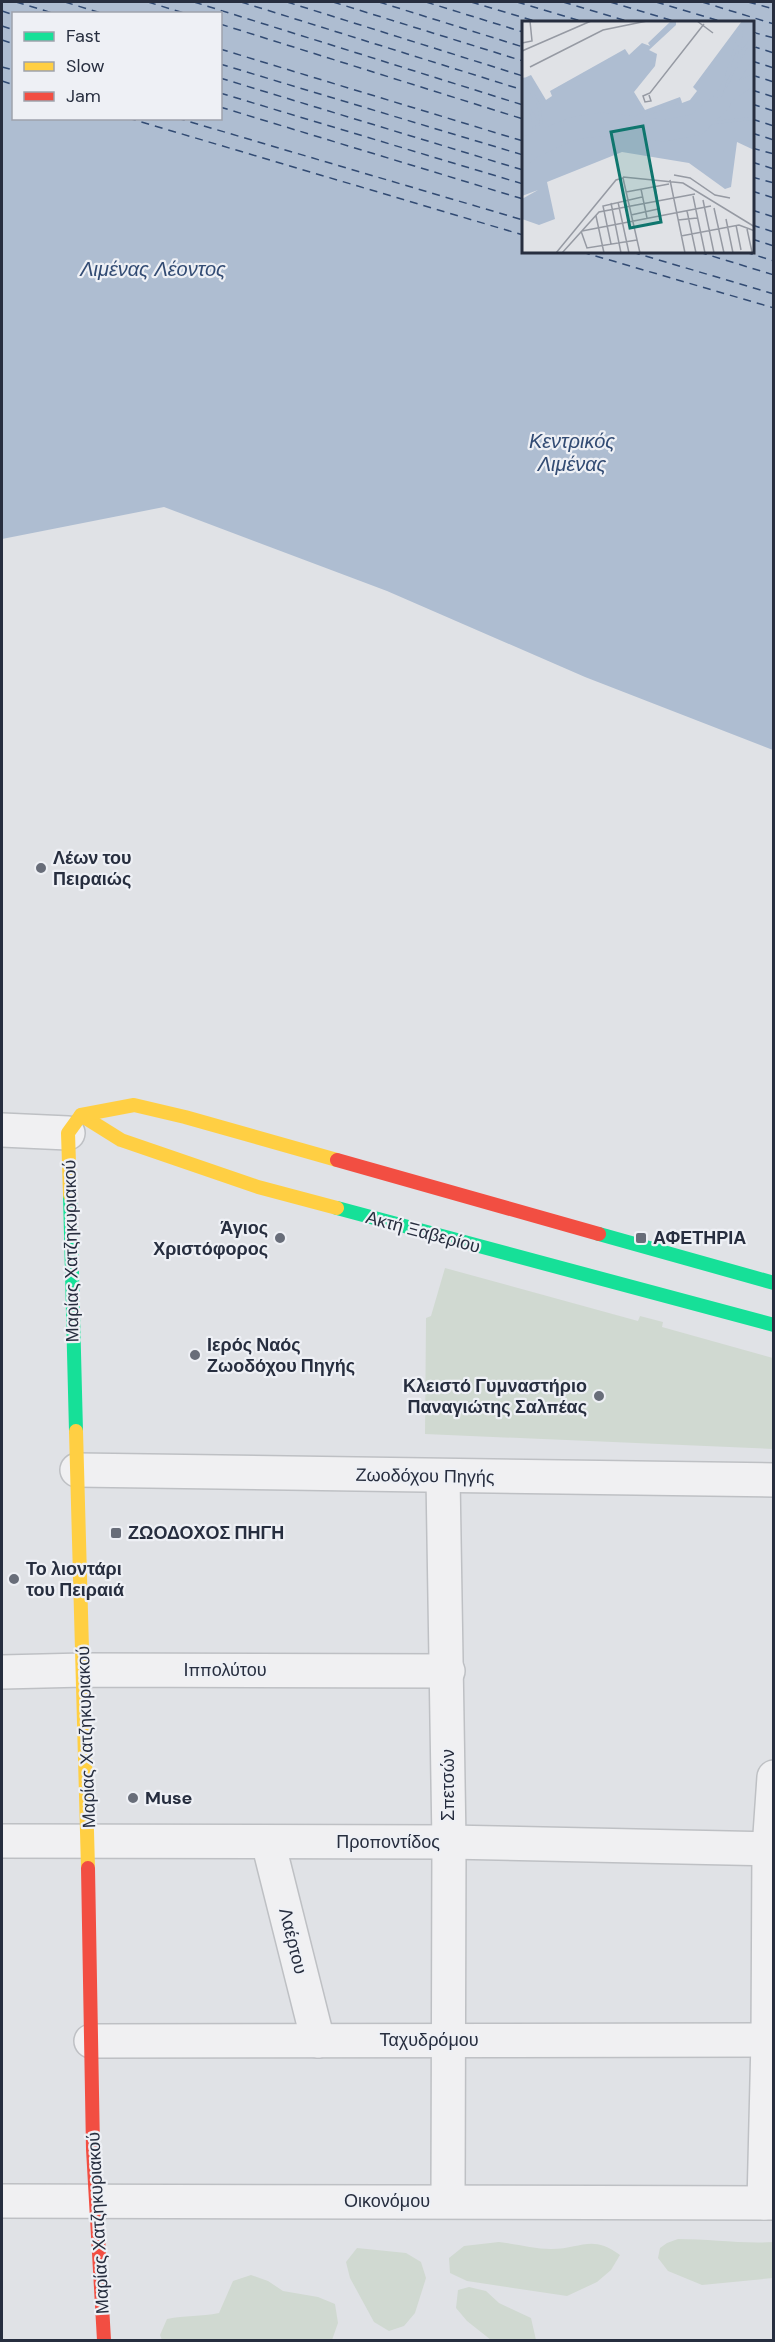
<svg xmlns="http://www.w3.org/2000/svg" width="775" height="2342" font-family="'DM Sans',sans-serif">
	<rect width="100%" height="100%" fill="#e0e2e6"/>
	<g fill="#d0d9d1">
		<polygon points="445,1268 638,1321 640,1316 663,1322 662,1327 773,1358 773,1449 425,1434 426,1318 431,1316"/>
		<path d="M 678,2239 C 710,2239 741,2244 773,2242 L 773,2278 L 702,2285 L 668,2271 L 658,2258 L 660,2248 L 667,2243 Z"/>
		<path d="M 499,2242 C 516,2244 534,2249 551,2249 C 582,2249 591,2234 620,2255 L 611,2270 L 597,2282 L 567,2296 L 467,2281 L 450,2273 L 449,2258 L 464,2246 Z"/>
		<polygon points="357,2248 406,2253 421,2262 426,2278 415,2313 404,2326 389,2331 374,2322 350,2278 346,2262"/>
		<path d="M 251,2275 L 268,2281 L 283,2291 L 318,2297 L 335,2304 L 338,2323 L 332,2340 L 162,2340 L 160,2335 L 167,2319 C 185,2315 201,2317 219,2313 L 233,2281 Z"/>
		<polygon points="469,2287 486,2291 499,2303 531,2318 536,2340 491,2340 467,2321 456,2308 458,2290"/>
	</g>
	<path fill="#aebdd1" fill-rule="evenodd" d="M 2,2 L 773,2 L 773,750 L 585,677 L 387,591 L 164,507 L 2,539 ZM 14,14 L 220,14 L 220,118 L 14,118 ZM 523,22 L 752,22 L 752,252 L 523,252 Z"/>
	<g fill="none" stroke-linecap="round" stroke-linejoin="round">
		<g stroke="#324b73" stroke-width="1.5" stroke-dasharray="8 6" stroke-linecap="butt">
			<polyline points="16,2 56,14"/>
			<polyline points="65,2 104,14"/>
			<polyline points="148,2 187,14"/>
			<polyline points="194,2 523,105"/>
			<polyline points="241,2 523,90"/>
			<polyline points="287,2 523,76"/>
			<polyline points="333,2 523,61"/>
			<polyline points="379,2 523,47"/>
			<polyline points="426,2 523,32"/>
			<polyline points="471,2 538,22"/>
			<polyline points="517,2 584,22"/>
			<polyline points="563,2 630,22"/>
			<polyline points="610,2 677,22"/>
			<polyline points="656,2 723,22"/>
			<polyline points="702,2 774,24"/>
			<polyline points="748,2 774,9"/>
			<polyline points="2,11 14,15"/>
			<polyline points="220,24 523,119"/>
			<polyline points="2,26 14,30"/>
			<polyline points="752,32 774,38"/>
			<polyline points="2,40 14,44"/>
			<polyline points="752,46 774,53"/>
			<polyline points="220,49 523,141"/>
			<polyline points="752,61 774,68"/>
			<polyline points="220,64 523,155"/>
			<polyline points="2,67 14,70"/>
			<polyline points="752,75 774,82"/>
			<polyline points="220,78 523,170"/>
			<polyline points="2,81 14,85"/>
			<polyline points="752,90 774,97"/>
			<polyline points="220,93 523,184"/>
			<polyline points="752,104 774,111"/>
			<polyline points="220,107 523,199"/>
			<polyline points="128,118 523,235"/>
			<polyline points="177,118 523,220"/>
			<polyline points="752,119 774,126"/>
			<polyline points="752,133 774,140"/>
			<polyline points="752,148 774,154"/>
			<polyline points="752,162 774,169"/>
			<polyline points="752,177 774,183"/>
			<polyline points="752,191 774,198"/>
			<polyline points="752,210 774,217"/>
			<polyline points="752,225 774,232"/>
			<polyline points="752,239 774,246"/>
			<polyline points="582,252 774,308"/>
			<polyline points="632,252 774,294"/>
			<polyline points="699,252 774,275"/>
			<polyline points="745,252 774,261"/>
		</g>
		<defs>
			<g id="street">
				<polyline points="2,1130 68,1133"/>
				<polyline points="77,1470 774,1480"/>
				<polyline points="443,1477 449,1842 448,2201"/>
				<polyline points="2,1672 84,1670 448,1671"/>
				<polyline points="2,1841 449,1842 774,1849"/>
				<polyline points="268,1842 318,2041"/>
				<polyline points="91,2041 768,2040"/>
				<polyline points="2,2201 774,2203"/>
				<polyline points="764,2203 768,2040 769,1849 774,1777"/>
			</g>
		</defs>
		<use href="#street" stroke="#bec0c4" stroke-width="36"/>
		<use href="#street" stroke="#f0f0f2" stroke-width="33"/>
		<g stroke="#16e098" stroke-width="14">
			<polyline points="70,1195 76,1431"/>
			<polyline points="337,1208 774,1325"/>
			<polyline points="599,1234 774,1283"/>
		</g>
		<g stroke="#ffcf43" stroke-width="14">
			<polyline points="81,1115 121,1140 258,1187 337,1208"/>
			<polyline points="70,1195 68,1133 81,1115 134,1105 185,1117 337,1160"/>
			<polyline points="76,1431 88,1868"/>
		</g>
		<g stroke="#f24e42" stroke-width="14">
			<polyline points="337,1160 599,1234"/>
			<polyline points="88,1868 93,2149 104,2340"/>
		</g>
	</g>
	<g fill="#686d79" stroke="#eef0f5" stroke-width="2">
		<circle cx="41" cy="868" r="6"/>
		<circle cx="280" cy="1238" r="6"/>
		<rect x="635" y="1232" width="12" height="12" rx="3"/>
		<circle cx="195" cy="1355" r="6"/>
		<circle cx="599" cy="1396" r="6"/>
		<rect x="110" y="1527" width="12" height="12" rx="3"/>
		<circle cx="14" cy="1579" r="6"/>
		<circle cx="133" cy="1798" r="6"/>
	</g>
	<g text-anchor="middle" stroke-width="4.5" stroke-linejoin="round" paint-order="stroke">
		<g font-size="18" font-weight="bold" fill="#272e3f" stroke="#eef0f5" text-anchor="start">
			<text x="53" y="864">Λέων του<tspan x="53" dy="21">Πειραιώς</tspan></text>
			<text x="268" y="1234" text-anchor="end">Άγιος<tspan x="268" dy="21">Χριστόφορος</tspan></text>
			<text x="653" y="1244">ΑΦΕΤΗΡΙΑ</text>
			<text x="207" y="1351">Ιερός Ναός<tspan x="207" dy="21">Ζωοδόχου Πηγής</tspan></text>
			<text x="587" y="1392" text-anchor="end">Κλειστό Γυμναστήριο<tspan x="587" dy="21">Παναγιώτης Σαλπέας</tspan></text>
			<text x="128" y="1539">ΖΩΟΔΟΧΟΣ ΠΗΓΗ</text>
			<text x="26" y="1575">Το λιοντάρι<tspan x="26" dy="21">του Πειραιά</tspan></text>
			<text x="145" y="1804">Muse</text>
		</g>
		<g font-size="18" fill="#272e3f" stroke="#eef0f5">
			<text transform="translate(423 1232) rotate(15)" y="6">Ακτή Ξαβερίου</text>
			<text transform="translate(71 1251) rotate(-91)" y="6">Μαρίας Χατζηκυριακού</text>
			<text transform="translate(425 1476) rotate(1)" y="6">Ζωοδόχου Πηγής</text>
			<text x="225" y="1676">Ιππολύτου</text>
			<text transform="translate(86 1737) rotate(-92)" y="6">Μαρίας Χατζηκυριακού</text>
			<text transform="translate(448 1785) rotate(-90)" y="6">Σπετσών</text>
			<text x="388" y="1848">Προποντίδος</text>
			<text transform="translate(293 1941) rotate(76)" y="6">Λαέρτου</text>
			<text x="429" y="2046">Ταχυδρόμου</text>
			<text x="387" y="2207">Οικονόμου</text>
			<text transform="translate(98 2223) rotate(-93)" y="6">Μαρίας Χατζηκυριακού</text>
		</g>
		<g font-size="20" font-style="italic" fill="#324b73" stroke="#eef0f5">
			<text x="153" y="276">Λιμένας Λέοντος</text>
			<text x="572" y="448">Κεντρικός<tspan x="572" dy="23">Λιμένας</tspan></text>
		</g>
	</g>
	<g transform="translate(522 21)">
		<rect width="232" height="232" fill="#e0e2e6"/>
		<path d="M 149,0 L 154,0 L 154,4 L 127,29 L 135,33 L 133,45 L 112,71 L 123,89 L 158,76 L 160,82 L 168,79 L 175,70 L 171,66 L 220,0 L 232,0 L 232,129 L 215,121 L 209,166 L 203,168 L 167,142 L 100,131 L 25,161 L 33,198 L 17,204 L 0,198 L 0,178 L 16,169 L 0,175 L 0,58 L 9,54 L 24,79 L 30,75 L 28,70 L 103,28 L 107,34 L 120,22 L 128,25 L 126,22 Z" fill="#aebdd1"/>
		<path fill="none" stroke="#aebdd1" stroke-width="3" d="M 219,34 L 233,12M 218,44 L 233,19M 217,47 L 233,21M 218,50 L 233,24M 217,55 L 233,27M 1,57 L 17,84 L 20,109M 217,58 L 233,30M 215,62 L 233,53M 215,64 L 233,54M 215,65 L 233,56M 212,68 L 233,57M 213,70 L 233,58M 211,73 L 233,59M 0,74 L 19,110M 211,75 L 233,61M 1,78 L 11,95 L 12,112M 209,79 L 233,62M 11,93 L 17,111M 114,96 L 135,88M 116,97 L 159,79M 189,102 L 233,97M 0,118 L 48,98 L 79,93 L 142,100 L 170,95 L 201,69M 0,119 L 48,99 L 79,95 L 142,102 L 171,96 L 193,76M 0,120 L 48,100 L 79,96 L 142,103 L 172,97 L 193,77 L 208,51M 0,123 L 49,102 L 79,97 L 142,105 L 172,99 L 199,75M 0,124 L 49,103 L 79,99 L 142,106 L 173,100 L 199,76M 0,126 L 49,104 L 79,100 L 142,107 L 173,101 L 196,80M 0,127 L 50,105 L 79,101 L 142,108 L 174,102 L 197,80 L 220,6M 0,129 L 50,107 L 79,102 L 142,109 L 174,103 L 199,80M 20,129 L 52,115 L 80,111 L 143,117 L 178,110 L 204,85 L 216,54M 22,130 L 53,116 L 92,113M 0,131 L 50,108 L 79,103 L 142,110 L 175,104 L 199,81 L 233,16M 0,133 L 51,109 L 79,104 L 142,111 L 176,105M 0,135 L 51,110 L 79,106 L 142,113 L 176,106 L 201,82 L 215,48M 0,137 L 7,130 L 51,112 L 80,107 L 142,114 L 177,108 L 202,84 L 208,65M 0,139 L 8,131 L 52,113 L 91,110M 0,141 L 9,132 L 52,114 L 80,110 L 143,116 L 178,109 L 203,85 L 215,52M 0,143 L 18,129M 0,144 L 21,129M 0,146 L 18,132M 0,147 L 12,136 L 53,117 L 80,113 L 143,119 L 179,112 L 206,86 L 216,58 L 219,10 L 225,0"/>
		<path fill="none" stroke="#969aa3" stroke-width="1.5" d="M 175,0 L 191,12M 0,22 L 10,20 L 8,0M 0,30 L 69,0M 8,46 L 81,9 L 125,0M 127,74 L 129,80 L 123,81 L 121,75 L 128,72 L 182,3M 152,154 L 168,157 L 193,174 L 208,177M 101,156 L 161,162 L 233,206M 148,159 L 163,232M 133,165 L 138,195M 119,168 L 125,197M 104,171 L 147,163M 171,175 L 183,232M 181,179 L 192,232M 96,181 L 107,232M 89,182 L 99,232M 192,187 L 202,232M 165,190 L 174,232M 109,194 L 136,188M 74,195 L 82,232M 204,198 L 211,232M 156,199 L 175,197M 214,204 L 219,229M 225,208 L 230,231M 59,210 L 65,227 L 115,219M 60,210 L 189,185M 159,215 L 217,204 L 233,210M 89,223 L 81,185 L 120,176M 34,232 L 94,159 L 101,157 L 118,232M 40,232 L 77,191 L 173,173"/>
		<path fill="#0f766e" fill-opacity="0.15" stroke="#0f766e" stroke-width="3" d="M 121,105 L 139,201 L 108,207 L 89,111 Z"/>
		<rect width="232" height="232" fill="none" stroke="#272e3f" stroke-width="3"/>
	</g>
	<rect width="775" height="2342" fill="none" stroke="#272e3f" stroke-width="6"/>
	<rect x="12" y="12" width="210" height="108" fill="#eef0f5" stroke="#9ea2ac" stroke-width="1.5"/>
	<rect x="24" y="32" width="30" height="9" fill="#16e098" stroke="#9ea2ac" stroke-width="1.5"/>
	<text x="66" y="42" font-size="18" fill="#272e3f">Fast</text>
	<rect x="24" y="62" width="30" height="9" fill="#ffcf43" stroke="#9ea2ac" stroke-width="1.5"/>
	<text x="66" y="72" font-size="18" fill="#272e3f">Slow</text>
	<rect x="24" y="92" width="30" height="9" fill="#f24e42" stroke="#9ea2ac" stroke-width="1.5"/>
	<text x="66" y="102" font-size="18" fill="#272e3f">Jam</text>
</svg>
